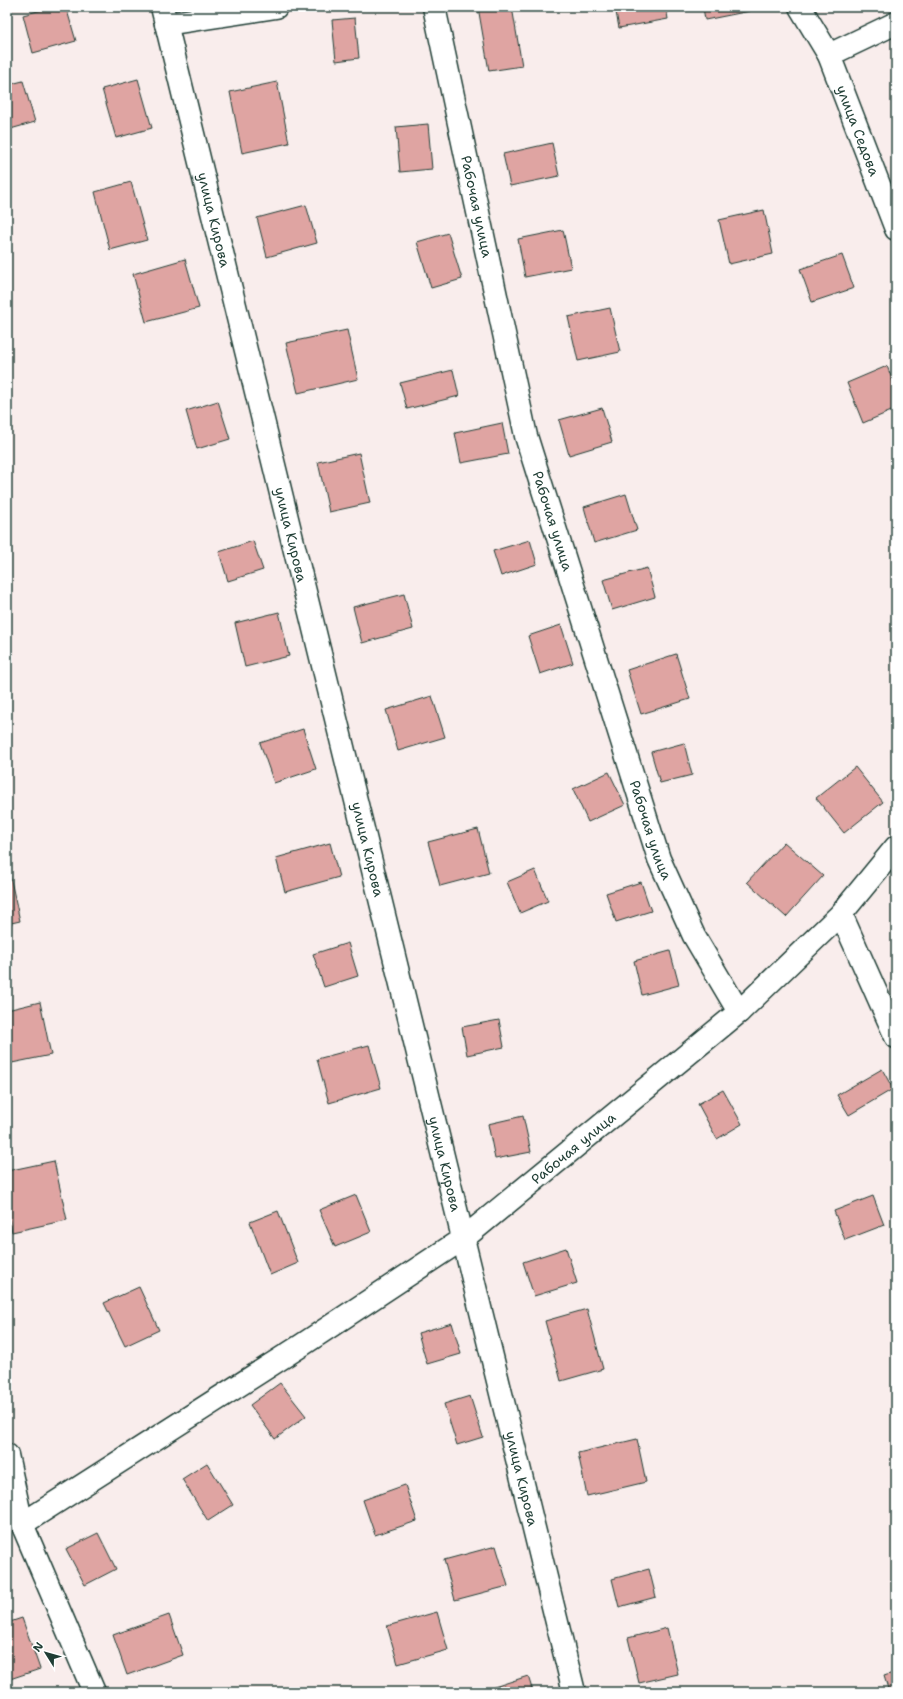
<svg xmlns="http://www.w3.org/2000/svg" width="903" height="1699" font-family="'Shantell Sans',sans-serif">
	<rect width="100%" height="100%" fill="#f9edec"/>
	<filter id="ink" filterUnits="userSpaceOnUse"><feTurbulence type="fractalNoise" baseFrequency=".025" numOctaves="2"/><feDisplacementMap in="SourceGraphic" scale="8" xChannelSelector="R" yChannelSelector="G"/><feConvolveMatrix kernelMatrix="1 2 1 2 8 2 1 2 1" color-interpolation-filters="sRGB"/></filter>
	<g filter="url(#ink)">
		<g fill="#dfa4a2" stroke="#1f3d34">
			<polygon points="53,7 66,7 76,41 33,53 23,15"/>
			<polygon points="478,7 512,7 522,66 489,71"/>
			<polygon points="615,7 666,7 668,19 619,28"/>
			<polygon points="703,7 749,7 750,11 705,20"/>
			<polygon points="355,18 359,58 336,61 332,20"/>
			<polygon points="138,79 152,128 116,138 102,89"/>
			<polygon points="23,81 35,122 7,130 7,85"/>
			<polygon points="277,82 289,143 242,153 230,92"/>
			<polygon points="428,124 432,169 400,172 396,127"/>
			<polygon points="552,143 559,176 510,186 503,154"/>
			<polygon points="131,182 147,240 110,250 95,192"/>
			<polygon points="306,205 317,243 267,257 257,218"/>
			<polygon points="764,210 773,254 729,264 719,220"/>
			<polygon points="563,230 571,268 525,277 518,239"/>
			<polygon points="448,233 462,279 431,288 417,242"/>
			<polygon points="842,255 854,288 812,302 800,269"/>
			<polygon points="185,259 199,308 146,322 133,274"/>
			<polygon points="610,308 620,352 578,361 568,317"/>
			<polygon points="347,330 358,379 298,393 286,343"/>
			<polygon points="887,366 896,389 896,409 863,423 847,383"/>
			<polygon points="453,370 459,396 407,409 400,383"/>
			<polygon points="218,401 230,439 197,449 186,411"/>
			<polygon points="602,408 612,442 569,455 559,420"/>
			<polygon points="502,423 508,454 461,463 455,433"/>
			<polygon points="359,453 370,503 329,512 318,462"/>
			<polygon points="626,494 637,530 594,543 584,507"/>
			<polygon points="530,540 537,564 501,576 493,551"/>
			<polygon points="253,541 263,570 228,581 219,552"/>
			<polygon points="647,568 655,597 612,610 603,580"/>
			<polygon points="404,594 413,629 362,643 353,607"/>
			<polygon points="279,612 289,656 245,667 235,623"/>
			<polygon points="561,625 573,663 540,674 528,636"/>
			<polygon points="676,654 690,699 641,714 627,670"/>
			<polygon points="432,696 445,737 398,751 386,710"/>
			<polygon points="303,729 316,769 274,783 260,743"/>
			<polygon points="684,743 692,775 660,783 651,752"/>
			<polygon points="855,767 883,802 844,833 816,798"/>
			<polygon points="609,772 625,805 588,822 573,789"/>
			<polygon points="478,829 489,873 440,886 428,842"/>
			<polygon points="784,842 823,876 786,917 747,882"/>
			<polygon points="330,843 339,877 285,892 276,858"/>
			<polygon points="8,867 20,921 7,924 7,868"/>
			<polygon points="535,870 548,901 520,913 507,882"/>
			<polygon points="641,882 651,911 616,922 606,893"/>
			<polygon points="348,943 358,976 324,987 313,954"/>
			<polygon points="670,951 679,985 642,995 634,961"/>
			<polygon points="40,1002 51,1055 7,1064 7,1010"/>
			<polygon points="499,1020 504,1047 467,1055 462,1027"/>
			<polygon points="369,1045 381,1088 329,1103 317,1059"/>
			<polygon points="882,1069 893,1089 849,1115 837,1095"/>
			<polygon points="723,1090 742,1124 717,1139 698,1104"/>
			<polygon points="523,1116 531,1152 495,1159 488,1124"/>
			<polygon points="54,1161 67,1220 12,1232 7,1207 7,1171"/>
			<polygon points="356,1195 371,1232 335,1247 319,1210"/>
			<polygon points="873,1196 884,1225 845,1240 834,1211"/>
			<polygon points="278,1211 298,1263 270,1275 250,1222"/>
			<polygon points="896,1232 896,1246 892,1234"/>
			<polygon points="566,1248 577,1283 534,1296 523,1262"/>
			<polygon points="139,1287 159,1330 125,1346 104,1303"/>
			<polygon points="587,1309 603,1369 561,1381 545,1321"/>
			<polygon points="452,1323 461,1354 427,1364 418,1333"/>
			<polygon points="280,1383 306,1416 275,1439 250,1405"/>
			<polygon points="470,1396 483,1437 457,1445 444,1404"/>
			<polygon points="637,1439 646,1482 587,1496 578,1453"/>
			<polygon points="207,1463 233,1505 208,1521 182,1479"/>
			<polygon points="405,1485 417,1521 375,1535 363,1500"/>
			<polygon points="98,1533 116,1569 85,1585 66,1549"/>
			<polygon points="496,1546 508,1586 455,1600 444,1560"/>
			<polygon points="649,1569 656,1597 619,1607 612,1579"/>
			<polygon points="437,1612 448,1650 398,1664 387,1626"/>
			<polygon points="169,1615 183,1655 127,1675 113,1635"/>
			<polygon points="22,1618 40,1669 7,1680 7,1623"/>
			<polygon points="667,1628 678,1674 639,1683 628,1638"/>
			<polygon points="896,1672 896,1692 889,1692 884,1676"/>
			<polygon points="528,1676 533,1692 489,1692 488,1689"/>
		</g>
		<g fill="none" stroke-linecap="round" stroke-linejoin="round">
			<defs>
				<g id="street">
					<path id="s1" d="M 162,7 L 574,1692"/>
					<path id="s2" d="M 434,7 L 526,436 L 659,859 L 694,936 L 739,1012"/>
					<path id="s3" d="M 800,7 L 829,55 L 896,229"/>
					<polyline points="166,24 276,7"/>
					<polyline points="829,55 896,23"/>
					<polyline points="841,914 896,1037"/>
					<polyline points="7,1455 22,1524 94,1692"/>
					<path id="s4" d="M 22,1524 L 302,1345 L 464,1238 L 739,1012 L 841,914 L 896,847"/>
				</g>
			</defs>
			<use href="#street" stroke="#1f3d34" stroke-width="25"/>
			<use href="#street" stroke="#fff" stroke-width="22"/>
		</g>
	</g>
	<g text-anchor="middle" stroke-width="3" stroke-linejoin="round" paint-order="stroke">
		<g font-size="14" fill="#1f3d34" stroke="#fff">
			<text dy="5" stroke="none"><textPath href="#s3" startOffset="137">улица Седова</textPath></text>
			<text dy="5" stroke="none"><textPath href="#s2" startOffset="204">Рабочая улица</textPath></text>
			<text dy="5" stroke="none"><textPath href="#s1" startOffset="219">улица Кирова</textPath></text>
			<text dy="5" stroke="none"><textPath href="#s2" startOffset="528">Рабочая улица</textPath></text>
			<text dy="5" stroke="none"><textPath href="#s1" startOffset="543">улица Кирова</textPath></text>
			<text dy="5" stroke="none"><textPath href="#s2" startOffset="852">Рабочая улица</textPath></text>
			<text dy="5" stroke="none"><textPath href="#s1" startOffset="867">улица Кирова</textPath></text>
			<text dy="5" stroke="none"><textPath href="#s4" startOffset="668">Рабочая улица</textPath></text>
			<text dy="5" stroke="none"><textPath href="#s1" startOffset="1191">улица Кирова</textPath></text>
			<text dy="5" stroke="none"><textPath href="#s1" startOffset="1515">улица Кирова</textPath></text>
		</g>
	</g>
	<rect width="903" height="1699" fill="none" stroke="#fff" stroke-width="24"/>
	<rect x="12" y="12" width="879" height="1675" fill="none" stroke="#1f3d34" stroke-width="1.5" filter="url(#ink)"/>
	<g transform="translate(46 1653) rotate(307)" stroke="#ffffff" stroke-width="3" paint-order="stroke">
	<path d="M0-3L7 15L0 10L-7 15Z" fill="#1f3d34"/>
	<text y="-6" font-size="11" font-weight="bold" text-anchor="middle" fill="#1f3d34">N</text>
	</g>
</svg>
